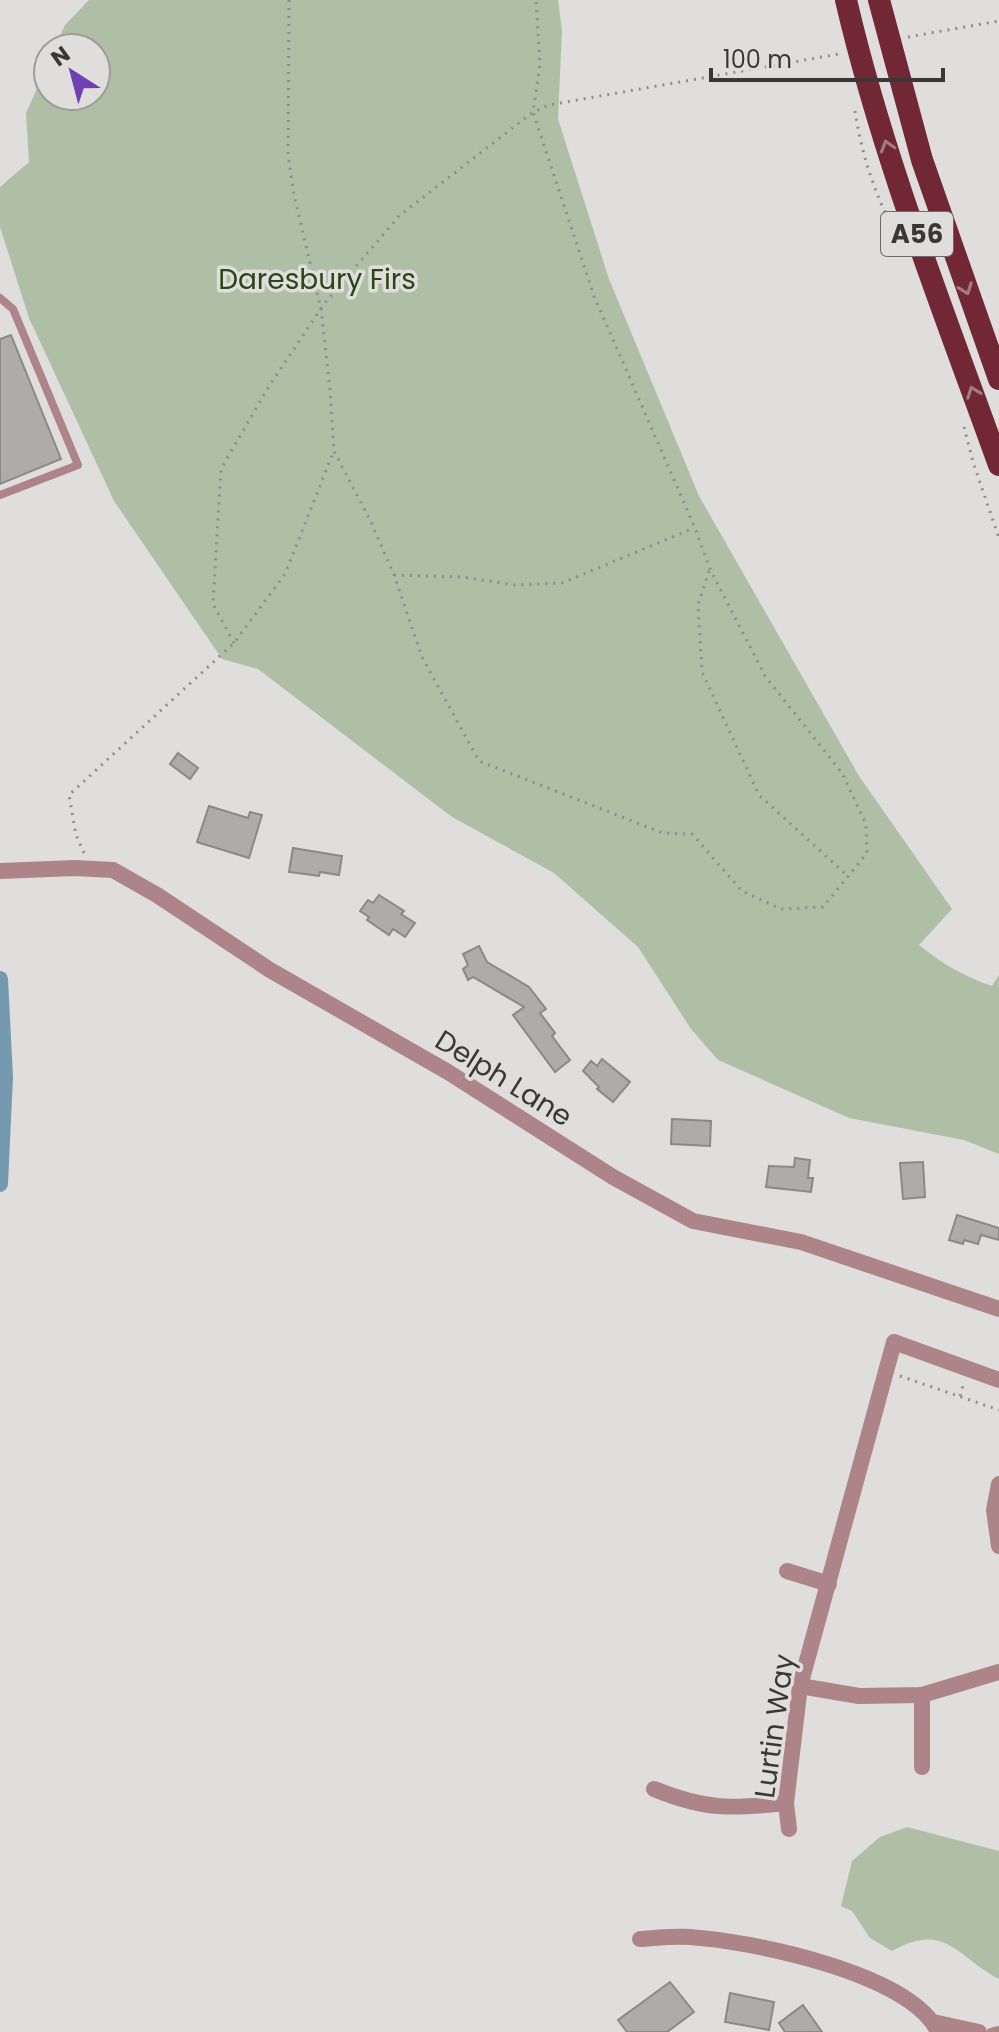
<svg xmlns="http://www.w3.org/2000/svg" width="999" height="2032" font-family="Poppins,sans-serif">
	<rect width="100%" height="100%" fill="#e0dedc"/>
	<g fill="#aebfa5">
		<path d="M 89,0 L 558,0 L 562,30 L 558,119 L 609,279 L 699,496 L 859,776 L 952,909 L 919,945 C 941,963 965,977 992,986 L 999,975 L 999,1154 L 964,1140 L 849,1118 L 718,1060 L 691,1029 L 638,947 L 554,873 L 452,817 L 258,669 L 222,659 L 114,501 L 29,318 L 0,227 L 0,187 L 29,162 L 26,113 L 48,64 L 48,96 L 96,96 L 96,48 L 55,48 L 65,25 Z"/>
		<path d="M 907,1827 L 999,1851 L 999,1979 C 956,1956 945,1921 892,1951 L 870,1938 L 852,1911 L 841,1906 L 852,1861 L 880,1837 Z"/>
	</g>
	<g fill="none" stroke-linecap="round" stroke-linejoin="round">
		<polyline stroke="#759ab0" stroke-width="16" points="0,979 5,1077 0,1184"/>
	</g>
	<g fill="#aeaca9" stroke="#8b8886" stroke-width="2">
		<polygon points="11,335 61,459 0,484 0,339"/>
		<polygon points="178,753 198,768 190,779 170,764"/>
		<polygon points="209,806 248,818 250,812 262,815 249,858 197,842"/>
		<polygon points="293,848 342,856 339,875 320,872 319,876 289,872"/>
		<polygon points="379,895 404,911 401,914 415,923 405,937 393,929 389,935 367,920 369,917 360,911 368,900 373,903"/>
		<polygon points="479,946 487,962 529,987 546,1009 540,1013 555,1033 552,1036 570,1060 555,1072 513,1015 524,1007 473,977 468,980 463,969 468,965 463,954"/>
		<polygon points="602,1059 630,1082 613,1102 597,1089 599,1087 583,1071 591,1061 597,1066"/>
		<polygon points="672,1119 711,1121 710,1146 671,1144"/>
		<polygon points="795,1158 810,1160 808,1178 813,1178 811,1192 766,1187 769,1166 794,1167"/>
		<polygon points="923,1162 925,1197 903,1199 900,1163"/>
		<polygon points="957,1215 999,1228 999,1240 981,1235 978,1244 964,1240 963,1244 949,1240"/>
		<polygon points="670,1982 694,2012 667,2032 627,2032 618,2020"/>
		<polygon points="730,1993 774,2002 769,2030 725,2022"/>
		<polygon points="803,2005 822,2032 785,2032 779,2023"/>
	</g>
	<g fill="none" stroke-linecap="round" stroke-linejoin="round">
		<g stroke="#8e8d8c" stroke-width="3" stroke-dasharray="2 6" stroke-linecap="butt">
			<polyline points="289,0 288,154 294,195 321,309 330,390 334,451 371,522 394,575 422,657 479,761 663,833 692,834 742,891 781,909 823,907 867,853 866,824 842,773 765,676 710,569 695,528 594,296 533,112 540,65 536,0"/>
			<polyline points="908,37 999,21"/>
			<path d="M 855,111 C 861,151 874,193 893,228"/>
			<polyline points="964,427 973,462 999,538"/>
			<polyline points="709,571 698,605 702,672 759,795 849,877"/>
			<polyline points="394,575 462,577 514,585 562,583 694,528"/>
			<polyline points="234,643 213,604 221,469 269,386 324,304 399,216 533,112 549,105 839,54"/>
			<polyline points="84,853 76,835 69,795 234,643 285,574 333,453"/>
			<polyline points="900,1376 999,1410"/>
			<polyline points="960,1396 964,1382"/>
		</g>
		<g stroke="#ad8487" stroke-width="8">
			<polyline points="0,298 13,309 78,465 0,495"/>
			<polyline points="991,2032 999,2030"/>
		</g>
		<g stroke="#ad8487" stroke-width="16">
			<polyline points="0,871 75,868 113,870 157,895 270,970 448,1072 613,1177 693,1221 801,1242 999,1309"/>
			<polyline points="999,1484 994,1510 999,1546"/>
			<polyline points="787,1571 829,1584"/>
			<polyline points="800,1686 859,1696 922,1695 999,1672"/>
			<polyline points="922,1695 922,1767"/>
			<path d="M 654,1789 C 705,1810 733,1809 786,1803"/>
			<polyline points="789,1829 786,1803 800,1686 894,1342 999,1380"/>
			<path d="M 640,1939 C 656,1938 673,1936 690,1937 C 750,1941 911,1973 938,2032"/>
			<polyline points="933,2022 979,2032"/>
		</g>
		<g stroke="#722834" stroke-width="22">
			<path d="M 846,0 C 883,159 944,312 999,465"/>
			<polyline points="879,0 922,160 999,379"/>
		</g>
	</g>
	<defs><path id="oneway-chevron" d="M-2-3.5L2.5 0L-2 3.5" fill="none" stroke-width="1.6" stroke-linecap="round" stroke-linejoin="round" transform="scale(2)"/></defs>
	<g stroke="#a47a80">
		<use href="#oneway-chevron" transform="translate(887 146) rotate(-107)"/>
		<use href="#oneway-chevron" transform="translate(966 289) rotate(70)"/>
		<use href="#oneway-chevron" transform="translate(973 392) rotate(-110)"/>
	</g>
	<g text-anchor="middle" stroke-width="7" stroke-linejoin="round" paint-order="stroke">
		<rect fill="#e0dedc" stroke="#6a6a68" stroke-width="2" x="881" y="212" width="72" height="44" rx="6"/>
		<g font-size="26" font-weight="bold" fill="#383837">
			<text x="917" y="243">A56</text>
		</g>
		<g font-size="28" fill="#2b4615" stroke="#e0dedc">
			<text x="317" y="289">Daresbury Firs</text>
		</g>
		<g font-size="28" fill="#383837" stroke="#e0dedc">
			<text transform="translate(504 1078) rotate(32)" y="10">Delph Lane</text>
			<text transform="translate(774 1726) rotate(-82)" y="10">Lurtin Way</text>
		</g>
	</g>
	<g transform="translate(72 72) rotate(324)"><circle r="38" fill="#e0dedc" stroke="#9d9c9a" stroke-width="2"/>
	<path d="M0-6L14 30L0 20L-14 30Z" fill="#713fb6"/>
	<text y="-12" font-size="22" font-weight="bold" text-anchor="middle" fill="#383837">N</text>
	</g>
	<path d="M711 68v12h232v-12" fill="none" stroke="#383837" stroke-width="4"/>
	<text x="723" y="68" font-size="24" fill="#383837" stroke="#e0dedc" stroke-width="6" paint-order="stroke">100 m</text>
</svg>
